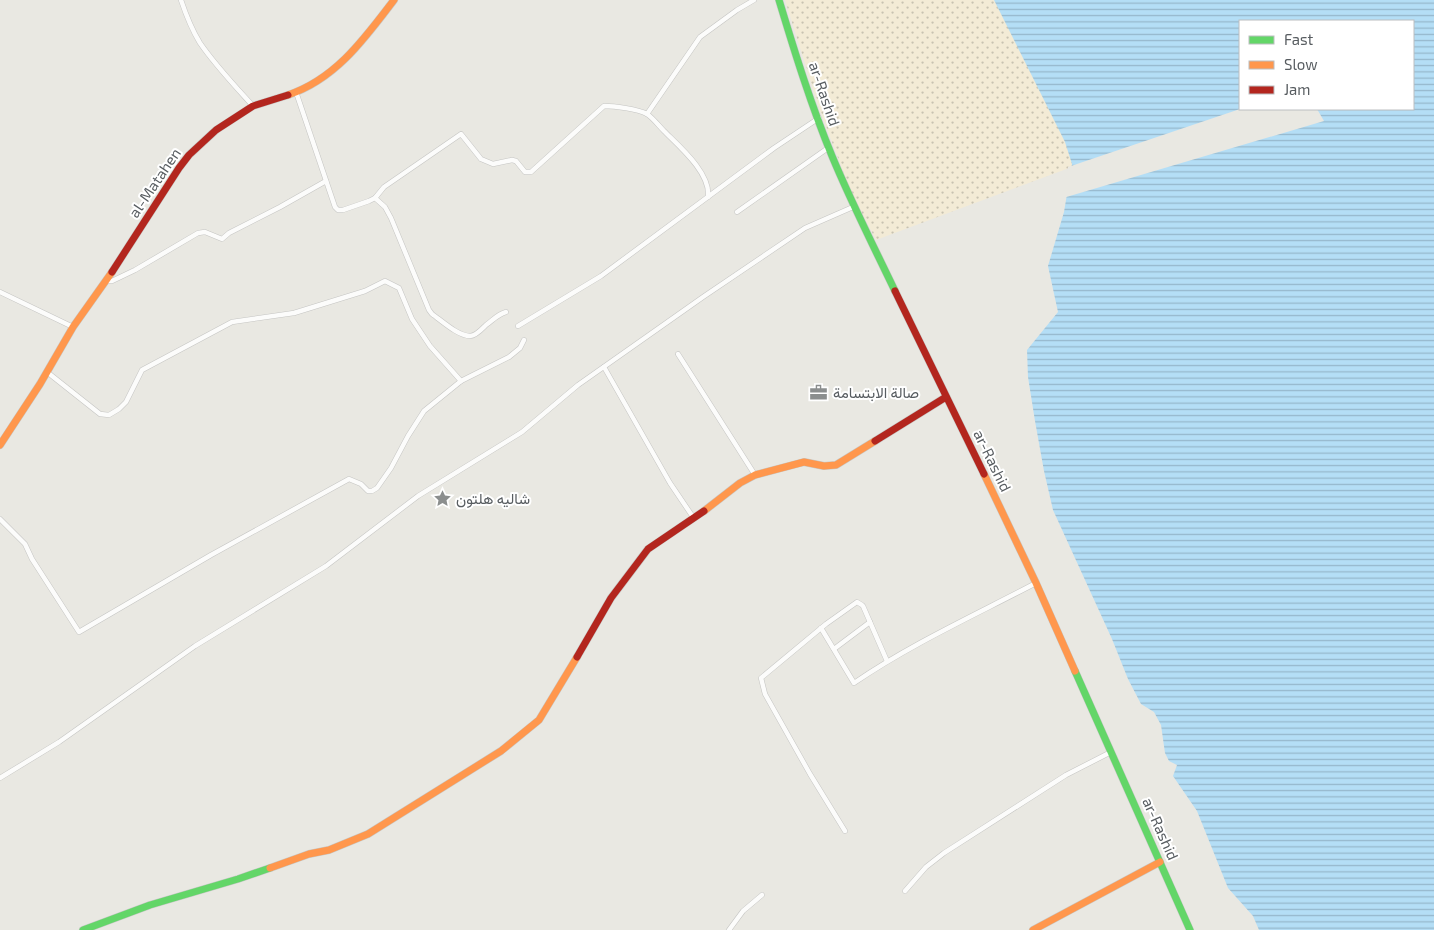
<svg xmlns="http://www.w3.org/2000/svg" width="1434" height="930" font-family="'Exo 2',Vazirmatn,sans-serif">
	<defs>
		<pattern id="sand-dots" width="8" height="8" patternUnits="userSpaceOnUse" patternTransform="scale(1.25)"><rect width="8" height="8" fill="#f3ebd6"/><path d="M2 2h.1M6 6h.1" fill="none" stroke="#c8c2b1" stroke-width="1.8" stroke-linecap="round"/></pattern>
		<pattern id="water-rules" width="6" height="5" patternUnits="userSpaceOnUse" patternTransform="scale(1.25)"><rect width="6" height="5" fill="#b4def6"/><path d="M0 2.5h6" fill="none" stroke="#95b7cb"/></pattern>
	</defs>
	<rect width="100%" height="100%" fill="#e9e8e2"/>
	<polygon fill="url(#sand-dots)" points="785,0 1034,0 1080,164 876,240 851,192 819,108"/>
	<path fill="url(#water-rules)" fill-rule="evenodd" d="M 994,0 L 1434,0 L 1434,930 L 1259,930 L 1253,916 L 1228,888 L 1197,811 L 1173,776 L 1177,765 L 1169,761 L 1165,753 L 1161,725 L 1154,712 L 1141,704 L 1128,679 L 1112,639 L 1053,510 L 1044,471 L 1035,421 L 1028,377 L 1027,350 L 1058,312 L 1048,266 L 1064,212 L 1072,164 L 1065,142 ZM 1240,21 L 1413,21 L 1413,109 L 1240,109 Z"/>
	<polygon fill="#e9e8e2" points="1240,109 1317,109 1324,121 1063,198 1068,167"/>
	<g fill="none" stroke-linecap="round" stroke-linejoin="round">
		<defs>
			<g id="street">
				<path d="M 181,0 C 186,15 192,30 200,43 C 215,65 235,86 253,106"/>
				<path d="M 296,92 L 335,207 L 338,210 L 343,210 L 369,201 L 375,198 L 384,187 L 461,134 L 481,159 L 493,164 L 512,160 L 516,161 L 525,172 L 531,172 L 604,106 C 615,106 637,109 647,114 C 653,118 659,126 664,131 C 679,146 711,173 708,197"/>
				<polyline points="647,114 700,37 737,10 754,0"/>
				<path d="M 375,198 L 385,207 L 391,218 L 429,310 L 432,314 C 442,321 458,336 470,336 C 476,336 482,329 486,325 C 493,320 498,314 506,312"/>
				<polyline points="737,212 828,148"/>
				<polyline points="106,281 112,281 135,270 198,233 205,232 222,239 229,233 280,207 326,181"/>
				<polyline points="0,292 73,327"/>
				<polyline points="518,326 601,276 774,148 819,118"/>
				<polyline points="678,354 755,475"/>
				<polyline points="604,367 670,483 693,517"/>
				<polyline points="47,372 100,414 109,415 119,409 126,402 142,370 232,322 294,313 365,291 385,281 399,288 412,319 430,346 461,381"/>
				<polyline points="0,519 25,544 32,559 79,632 211,555 349,479 361,484 368,491 372,491 377,488 391,468 408,436 424,411 461,381 509,357 520,348 524,340"/>
				<path d="M 821,628 L 854,683 C 911,644 975,615 1036,583"/>
				<polyline points="834,649 870,622"/>
				<polyline points="0,778 59,742 195,646 326,566 418,496 522,432 578,385 703,297 805,228 853,207"/>
				<polyline points="845,831 810,774 765,694 761,678 826,624 857,602 862,605 863,606 887,661"/>
				<polyline points="905,891 926,867 944,853 1066,775 1111,752"/>
				<polyline points="729,930 743,911 762,895"/>
			</g>
			<g id="fast">
				<path d="M 779,0 C 795,53 811,105 832,156 C 851,202 874,247 895,291"/>
				<polyline points="1075,671 1190,930"/>
				<polyline points="83,930 150,905 238,879 270,868"/>
			</g>
			<g id="slow">
				<path d="M 288,95 C 336,79 365,38 394,0"/>
				<polyline points="0,445 40,384 73,327 112,272"/>
				<polyline points="984,474 1036,583 1075,671"/>
				<polyline points="704,511 740,483 755,475 804,462 824,466 836,465 875,441"/>
				<polyline points="270,868 309,854 329,850 368,834 501,751 539,720 577,657"/>
				<polyline points="1033,930 1160,862"/>
			</g>
			<g id="jam">
				<polyline points="112,272 179,168 189,155 216,130 253,106 288,95"/>
				<polyline points="895,291 984,474"/>
				<polyline points="875,441 946,397"/>
				<polyline points="577,657 611,598 648,549 704,511"/>
			</g>
		</defs>
		<use href="#street" stroke="#c5c5c3" stroke-width="5.5"/>
		<use href="#fast" stroke="#c6c7c6" stroke-width="8"/>
		<use href="#slow" stroke="#c6c7c6" stroke-width="8"/>
		<use href="#jam" stroke="#c6c7c6" stroke-width="8"/>
		<use href="#street" stroke="#fcfcfb" stroke-width="4.5"/>
		<use href="#fast" stroke="#63d668" stroke-width="7"/>
		<use href="#slow" stroke="#ff974d" stroke-width="7"/>
		<use href="#jam" stroke="#b3261e" stroke-width="7"/>
	</g>
	<defs>
		<symbol id="office-bare" viewBox="-9 -9 18 18"><path d="M-6-3h4V-5.5h4V-3h4V5H-6ZM-1-4.5V-3h2v-1.5ZM-6 0V1H6V0Z" fill="#8b8e8e" stroke="#fff" stroke-width="2.5" paint-order="stroke"/></symbol>
		<symbol id="sight-bare" viewBox="-9 -9 18 18"><path d="M0-6L1.8-2.2L6-1.7L2.9 1.2L3.7 5.4L0 3.3L-3.7 5.4L-2.9 1.2L-6-1.7L-1.8-2.2Z" fill="#8b8e8e" stroke="#fff" stroke-width="2.5" paint-order="stroke"/></symbol>
	</defs>
	<g fill-rule="evenodd">
		<use href="#office-bare" x="806" y="380" width="25" height="25"/>
		<use href="#sight-bare" x="430" y="486" width="25" height="25"/>
	</g>
	<g text-anchor="middle" stroke-width="4" stroke-linejoin="round" paint-order="stroke">
		<g font-size="15" fill="#585d61" stroke="#fff">
			<text transform="translate(824 94) rotate(71)" y="5">ar-Rashid</text>
			<text transform="translate(155 183) rotate(-56)" y="5">al-Matahen</text>
			<text transform="translate(992 461) rotate(64)" y="5">ar-Rashid</text>
			<text transform="translate(1160 829) rotate(66)" y="5">ar-Rashid</text>
		</g>
		<g font-size="15" fill="#585d61" stroke="#fff" text-anchor="start">
			<text x="833" y="398">صالة الابتسامة</text>
			<text x="456" y="504">شاليه هلتون</text>
		</g>
	</g>
	<rect x="1239" y="20" width="175" height="90" fill="#ffffff" stroke="#bcbec0"/>
	<rect x="1249" y="36" width="25" height="8" fill="#63d668" stroke="#bcbec0"/>
	<text x="1284" y="45" font-size="15" fill="#585d61">Fast</text>
	<rect x="1249" y="61" width="25" height="8" fill="#ff974d" stroke="#bcbec0"/>
	<text x="1284" y="70" font-size="15" fill="#585d61">Slow</text>
	<rect x="1249" y="86" width="25" height="8" fill="#b3261e" stroke="#bcbec0"/>
	<text x="1284" y="95" font-size="15" fill="#585d61">Jam</text>
</svg>
